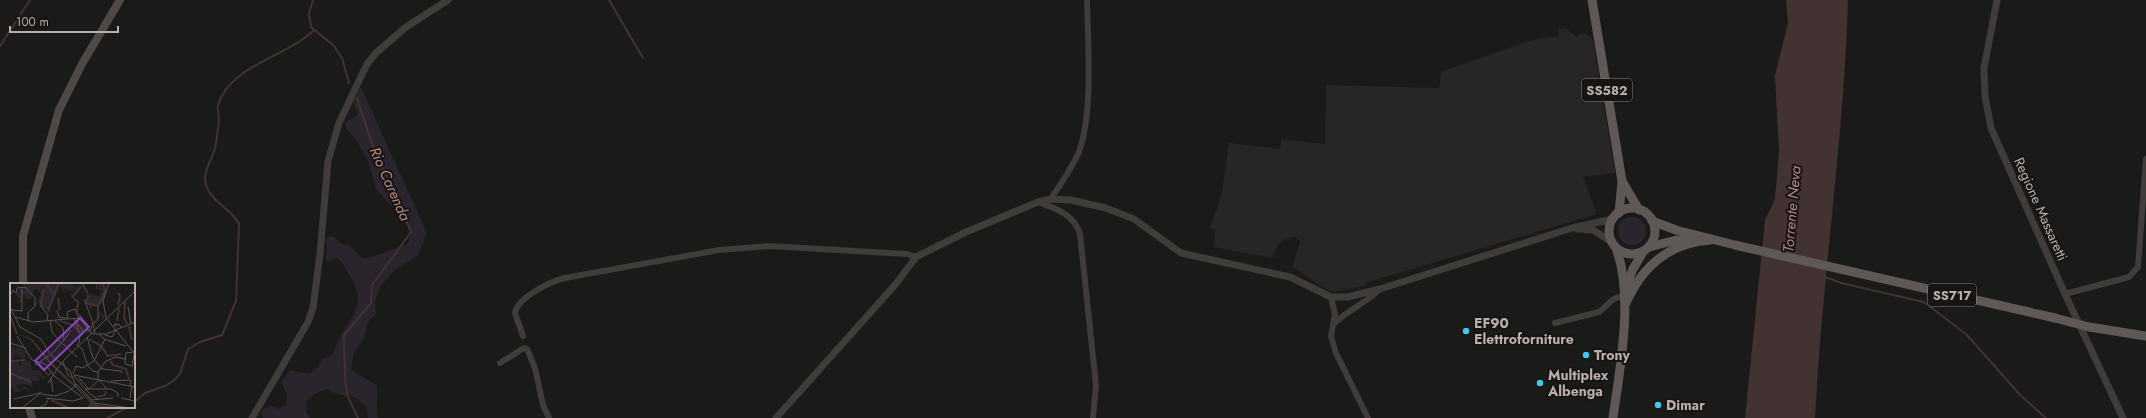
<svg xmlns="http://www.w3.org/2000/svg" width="2146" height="418" font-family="Jost,sans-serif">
	<rect width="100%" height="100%" fill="#1a1a18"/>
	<polygon fill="#272624" points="1565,28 1577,37 1580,34 1585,33 1590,36 1593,40 1597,65 1615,173 1583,177 1597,214 1365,283 1365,285 1355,288 1333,292 1326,289 1292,267 1300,242 1295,236 1283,240 1277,246 1273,258 1214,247 1215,229 1210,229 1222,193 1229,143 1280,149 1281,139 1325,144 1326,85 1439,88 1441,72 1532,40 1559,36 1558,29"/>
	<g fill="#2a242d">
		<path d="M 361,87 L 427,233 L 418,255 L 395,270 L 382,284 L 375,301 L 376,314 L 369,320 L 363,340 L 354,352 L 351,370 L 376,385 C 379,392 375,408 378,418 L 368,418 L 367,407 L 355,397 L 340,395 L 326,389 L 313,395 L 306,402 L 306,411 L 310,418 L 264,418 L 261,414 L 262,409 L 271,406 L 280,409 L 286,405 L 287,395 L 281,382 L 290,370 L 309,374 L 318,367 L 322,359 L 331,356 C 335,350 337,343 341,336 C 357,309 367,300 346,270 C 343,265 343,261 337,258 L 329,262 L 325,260 L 327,250 L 326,239 L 330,236 L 334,237 L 341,244 C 350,242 356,253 363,258 L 368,258 L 405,245 L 409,242 L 411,233 L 404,220 L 376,189 L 368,161 L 358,143 L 346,128 L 345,124 L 348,120 L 357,116 L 357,111 L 353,102 Z"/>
		<circle cx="1632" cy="231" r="14"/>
	</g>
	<path fill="#433232" d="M 1786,0 L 1848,0 C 1844,140 1822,278 1815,418 L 1745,418 L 1765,220 L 1775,199 L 1779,152 L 1775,75 L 1788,23 Z"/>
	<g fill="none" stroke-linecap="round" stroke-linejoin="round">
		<g stroke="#433232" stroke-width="2">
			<polyline points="313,0 309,13 311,27 334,46 342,58 349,83"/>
			<polyline points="609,0 643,58"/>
			<polyline points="0,46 30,0"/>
			<polyline points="357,98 371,141 411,232 372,285 371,303 344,335 345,376 347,395 358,418"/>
			<polyline points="1823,276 1841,283 1924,302 1967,335 2021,396 2046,418"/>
			<path d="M 134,402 L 145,393 L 165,386 L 173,381 L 180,374 L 188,349 L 200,342 L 222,335 L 236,301 L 239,224 C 231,208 212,203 206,185 C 202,172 212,160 215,148 C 217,139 218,129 219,120 C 219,115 217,110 218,105 C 230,65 287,57 314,30"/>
			<polyline points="107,418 128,407"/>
		</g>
		<g stroke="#3f3c3a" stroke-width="6">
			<path d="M 1051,199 C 1060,184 1074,166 1080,149 C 1093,109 1088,43 1087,0"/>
			<path d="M 1038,202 C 1056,209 1074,214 1080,234 L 1096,385 L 1093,418"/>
			<polyline points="2065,294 2129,277 2138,267 2146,159"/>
			<polyline points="1331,297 1335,314 1331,336 1336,353 1368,418"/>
			<path d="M 1335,323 C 1349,309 1365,304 1380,289"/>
			<path d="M 1555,323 L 1599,312 C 1609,305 1611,297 1624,296"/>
			<path d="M 523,336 L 515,313 C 517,298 551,281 565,278 L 719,250 L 769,246 L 907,254 L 916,257"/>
			<polyline points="500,363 524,348 527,349 535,368 543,405 549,418"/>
		</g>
		<g stroke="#3f3c3a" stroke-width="7">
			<polyline points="1997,0 1984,68 1985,96 1991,128 2065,294 2123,418"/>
			<polyline points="1578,229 1593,230 1612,242"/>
			<polyline points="252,418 308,322 313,308 320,254 328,161 339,123 367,64 376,53 406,27 448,0"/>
			<polyline points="776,418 895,285 916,257 966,232 1038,202 1051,199 1071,200 1106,208 1134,219 1181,253 1290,277 1331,297 1348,297 1380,289 1572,228 1613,219"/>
		</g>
		<g stroke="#4f4a48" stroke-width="8">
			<polyline points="23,284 23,236 59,110 82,64 120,0"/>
			<polyline points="29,407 32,418"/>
		</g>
		<g stroke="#5e5856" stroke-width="9">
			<polyline points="1592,0 1622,181 1619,213"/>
			<polyline points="1622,181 1639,210"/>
			<circle cx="1632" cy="231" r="23"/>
			<polyline points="1652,221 1676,230 1735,245 2055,318"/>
			<polyline points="1649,247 1676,240 1692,240"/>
			<polyline points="1625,290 1633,269 1643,252"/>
			<path d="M 1626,303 C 1642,267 1669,243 1710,240"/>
			<polyline points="2089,327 2146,336"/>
			<path d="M 1613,418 C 1620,368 1634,295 1616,248"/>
		</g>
		<polyline stroke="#5e5856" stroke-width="9" points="2055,318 2089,327"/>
	</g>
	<g fill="#3ecbed" stroke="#161513" stroke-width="1.5">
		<circle cx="1466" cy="331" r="4"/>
		<circle cx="1586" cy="355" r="4"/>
		<circle cx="1540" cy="383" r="4"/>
		<circle cx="1658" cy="405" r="4"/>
	</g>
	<g text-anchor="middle" stroke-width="4" stroke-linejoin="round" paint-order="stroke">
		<g fill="#161513" stroke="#89807d" stroke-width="1">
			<rect x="1582" y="79" width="50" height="22" rx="3"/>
			<rect x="1928" y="284" width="48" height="22" rx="3"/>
		</g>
		<g font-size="13" font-weight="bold" fill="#baaeab">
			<text x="1607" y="95">SS582</text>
			<text x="1952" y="300">SS717</text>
		</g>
		<g font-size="14" fill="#baaeab" stroke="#161513">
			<text transform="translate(2041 209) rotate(66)" y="5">Regione Massaretti</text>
		</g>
		<g font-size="14" font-weight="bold" fill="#baaeab" stroke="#161513" text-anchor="start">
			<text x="1474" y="328">EF90<tspan x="1474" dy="16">Elettroforniture</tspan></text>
			<text x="1594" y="360">Trony</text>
			<text x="1548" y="380">Multiplex<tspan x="1548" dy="16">Albenga</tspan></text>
			<text x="1666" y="410">Dimar</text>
		</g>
		<g font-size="15" font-style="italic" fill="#b38484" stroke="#161513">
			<text transform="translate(390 184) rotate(66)" y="5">Rio Carenda</text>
			<text transform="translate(1792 209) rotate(-85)" y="5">Torrente Neva</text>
		</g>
	</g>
	<g transform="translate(10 283)">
		<rect width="125" height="125" fill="#1a1a18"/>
		<path d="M 8,0 L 9,4 L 13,4 L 14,0 L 62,0 L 61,4 L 63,0 L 64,5 L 67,1 L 69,6 L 72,5 L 69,9 L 62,11 L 70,20 L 68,26 L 68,19 L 60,13 L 61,10 L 68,9 L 68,6 L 58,8 L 56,5 L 54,7 L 55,10 L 50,3 L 42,18 L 39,30 L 27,18 L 31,12 L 27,6 L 23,9 L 21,16 L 16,16 L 11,8 L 11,19 L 8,21 L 10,15 L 7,15 L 6,10 L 9,8 ZM 86,0 L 94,0 L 94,3 L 88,4 L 96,5 L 93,21 L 91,20 L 88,27 L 95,34 L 93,37 L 91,31 L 88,36 L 87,24 L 83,22 L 82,26 L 81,26 L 75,19 L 80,10 L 88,13 L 93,8 L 86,6 ZM 5,60 L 3,65 L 13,64 L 11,68 L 15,66 L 18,71 L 13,70 L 16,73 L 12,76 L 6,70 L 7,74 L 4,73 L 2,78 L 10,78 L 8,80 L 10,83 L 11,79 L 20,78 L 22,87 L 29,87 L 36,95 L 33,96 L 28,92 L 29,98 L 21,98 L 23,104 L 15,101 L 6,102 L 9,106 L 15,103 L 23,110 L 12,105 L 9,111 L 10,109 L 4,109 L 3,104 L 0,109 L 0,66 Z" fill="#2a242d"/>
		<path d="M 6,50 L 22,56 L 41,79 L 82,118 L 89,122 L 112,125 L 77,125 L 80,120 L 78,117 L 41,82 L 21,57 Z" fill="#433232"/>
		<path fill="none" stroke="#433232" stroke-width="2" d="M 36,0 L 44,11M 72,0 L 78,11M 108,10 L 110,13 L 108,22M 78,12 L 77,20 L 87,23M 48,15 L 50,27M 62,15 L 71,3M 64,16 L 68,19 L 67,29M 115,19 L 114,34 L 117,41M 33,24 L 31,20 L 34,6M 38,28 L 49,0M 69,31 L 78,43M 0,32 L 7,51M 68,36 L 67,41 L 72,46 L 71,49M 50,38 L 63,42 L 69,49M 107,38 L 109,25M 119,43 L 122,57M 85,50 L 83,41 L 88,36 L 88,23 L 95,9 L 93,0M 79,56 L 91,63 L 98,73 L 111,71M 0,78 L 16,77M 100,78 L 103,82 L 116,86 L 119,96M 0,90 L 21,99M 87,114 L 95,112 L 96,108M 41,117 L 59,125"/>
		<path fill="none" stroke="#5a5553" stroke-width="1" d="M 99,0 L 93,18 L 96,35 L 125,71M 0,7 L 1,11 L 3,7 L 6,10 L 7,5 L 15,4 L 25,15 L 25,23 L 18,30 L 18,38M 74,16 L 83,40 L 80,48 L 77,48M 30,22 L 38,32 L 37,37M 0,24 L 10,44 L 31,56 L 40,71M 118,24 L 121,41M 2,27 L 12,28 L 12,6M 47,27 L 49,34 L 57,35M 6,34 L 23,39 L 69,35 L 82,51 L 96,51 L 125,39M 58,35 L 57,29 L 65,26 L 69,35M 64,36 L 70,50 L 69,60 L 67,62 L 72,66 L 78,83M 40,37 L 42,49 L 52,61M 106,40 L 104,43 L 109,41 L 111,44M 89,51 L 94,56 L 116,63M 95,52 L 102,54 L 106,47M 7,53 L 22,77 L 35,81 L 43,91M 77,54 L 83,75 L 92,86M 54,57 L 61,47M 0,60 L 16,65M 53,61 L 67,74M 124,69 L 116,70 L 115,81 L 122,83 L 124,71M 41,72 L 54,57 L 53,45 L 45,38M 41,72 L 60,88 L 66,103M 53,79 L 58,92 L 62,95M 29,80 L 38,92 L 41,90M 25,82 L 40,72M 78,83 L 83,88 L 88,89M 92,86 L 111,88 L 112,90M 88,89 L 96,78 L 106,74 L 115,76M 63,91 L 66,83 L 72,85 L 84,78 L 95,56M 64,92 L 125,104M 64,93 L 77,108 L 87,116M 41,95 L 43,109M 69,95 L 79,106M 89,97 L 97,106M 101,98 L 119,97 L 121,98 L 120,103M 38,100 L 51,80 L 125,8M 66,101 L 85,120 L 120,125M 75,106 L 101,106 L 108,110 L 108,114M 79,106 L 88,98 L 88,89M 31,111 L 45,113 L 59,108 L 66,102M 36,115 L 63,118 L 73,115 L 43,92M 111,115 L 125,118M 120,115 L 122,103M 4,116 L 30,110M 82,117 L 103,115M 12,125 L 32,109M 28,125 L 35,122 L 39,115"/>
		<path fill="#8846bb" fill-opacity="0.15" stroke="#8846bb" stroke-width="2" d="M 70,35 L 79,44 L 34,87 L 25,78 Z"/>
		<rect width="125" height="125" fill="none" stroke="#baaeab" stroke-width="2"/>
	</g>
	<path d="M10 26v6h108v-6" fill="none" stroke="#baaeab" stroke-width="2"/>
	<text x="16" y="26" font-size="12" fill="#baaeab" stroke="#161513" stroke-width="3" paint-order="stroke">100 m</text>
</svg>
